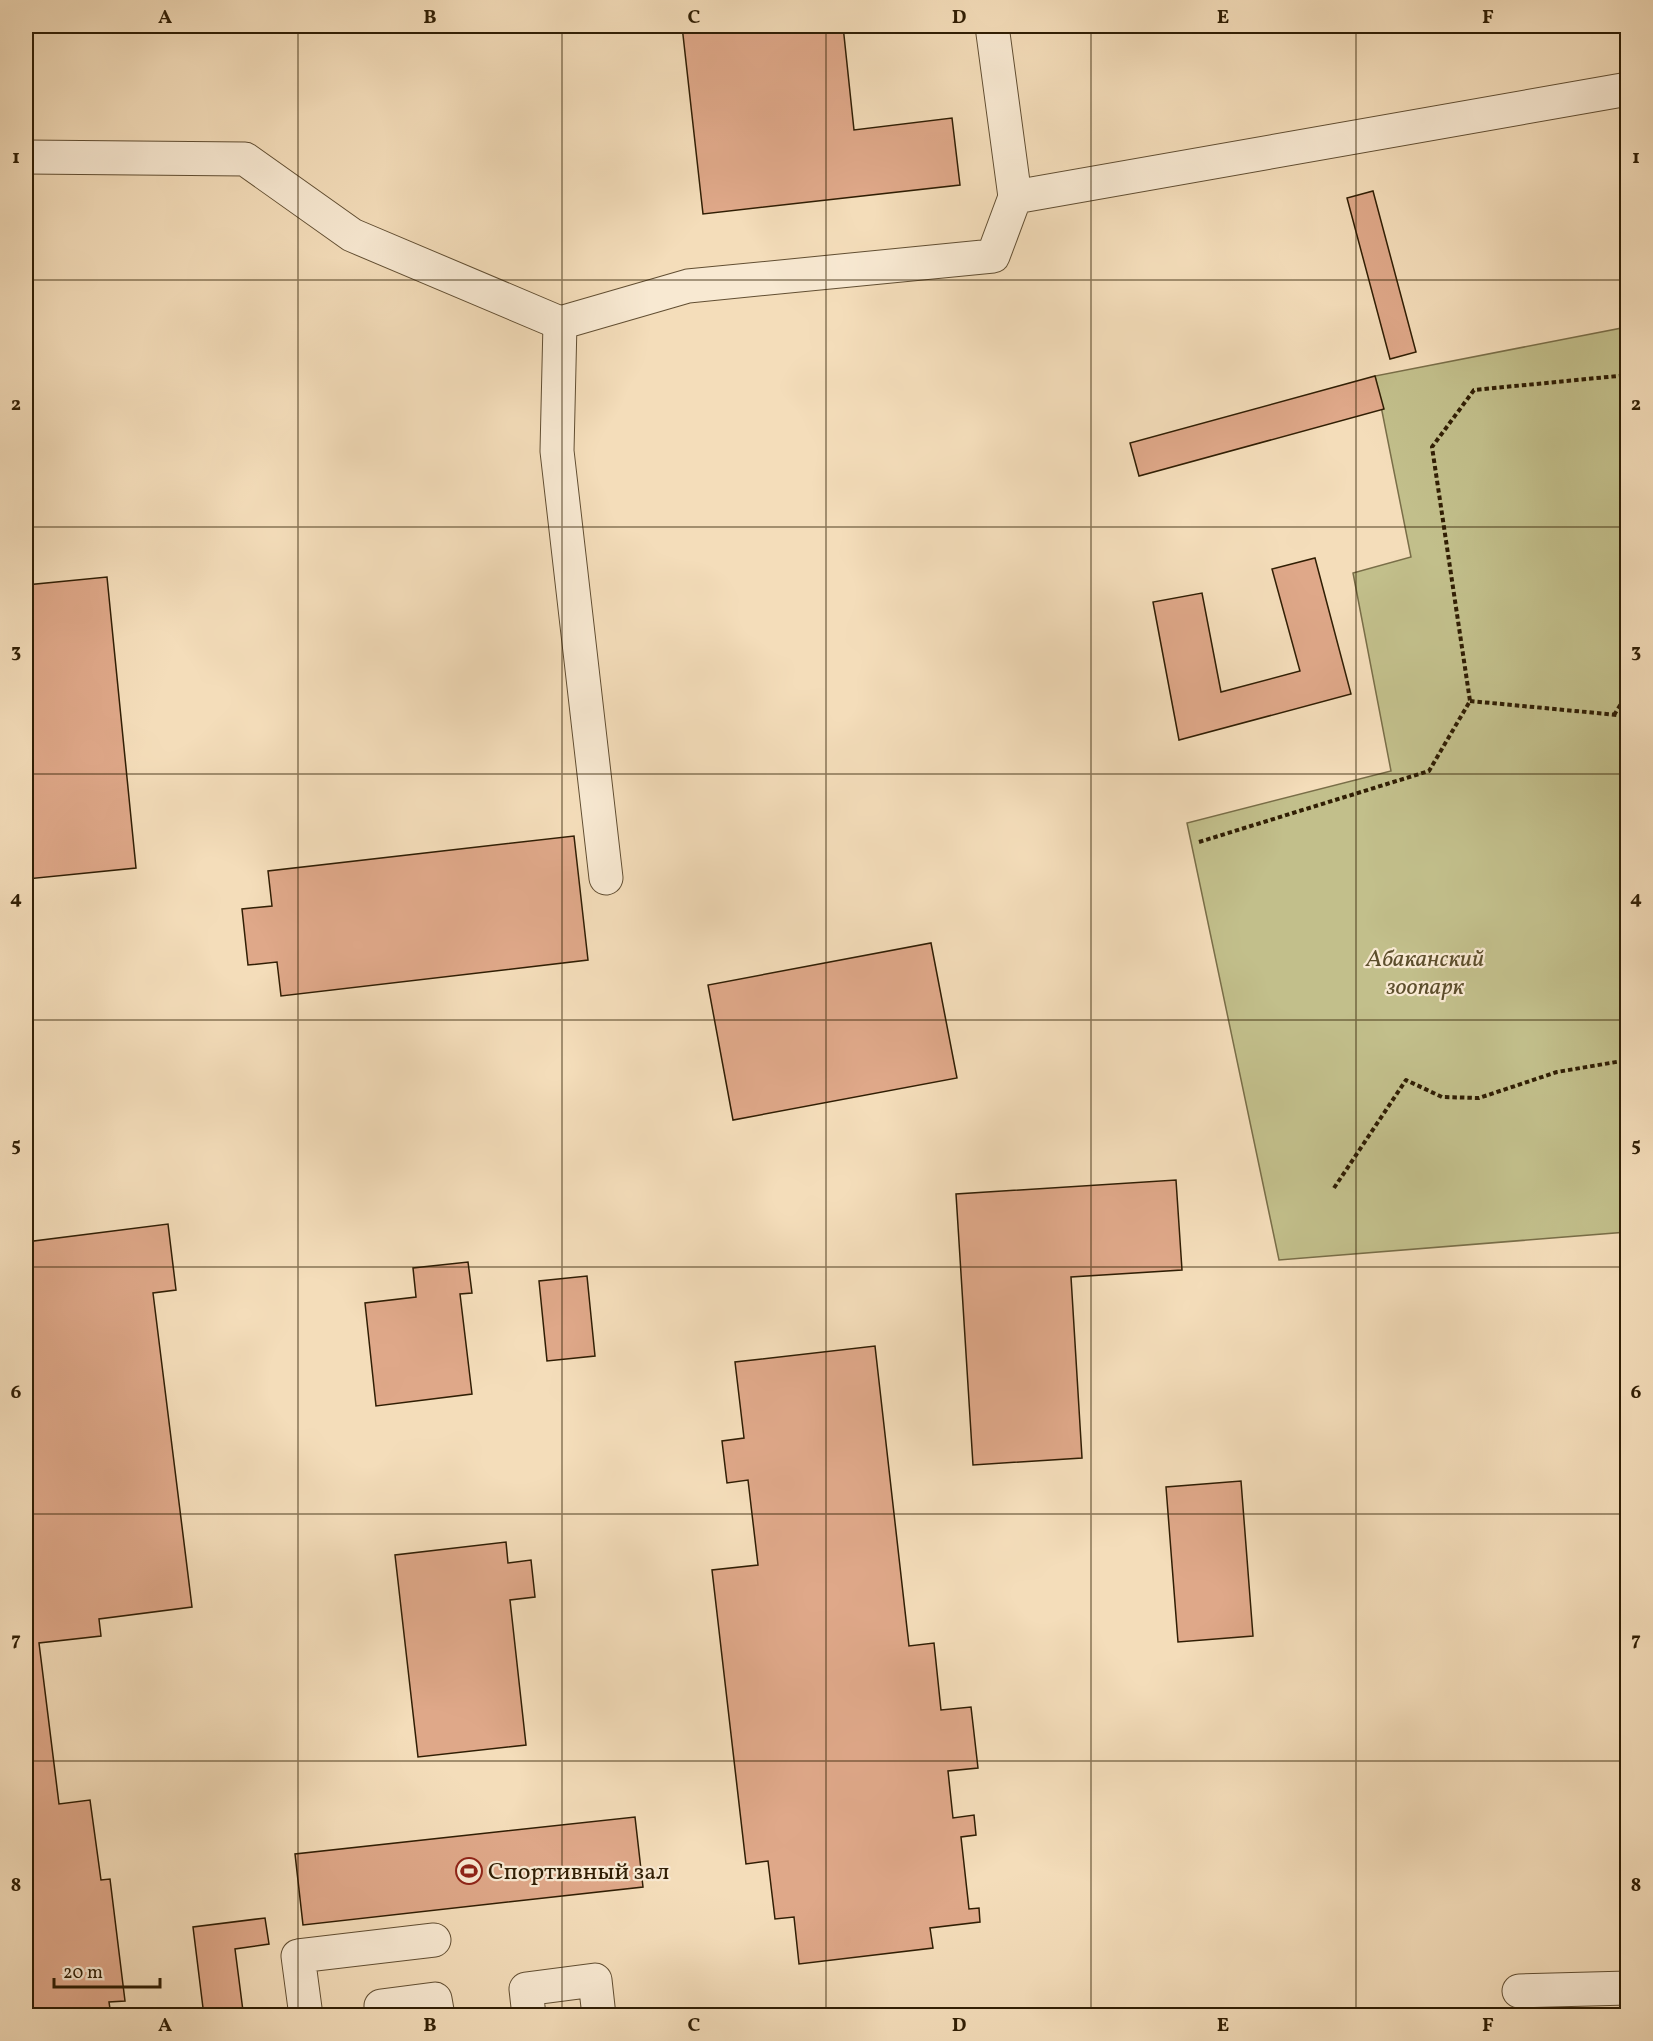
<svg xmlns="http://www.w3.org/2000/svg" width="1653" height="2041" font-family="Vollkorn,serif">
	<rect width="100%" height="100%" fill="#f4ddba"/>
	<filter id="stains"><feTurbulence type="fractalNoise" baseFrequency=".00333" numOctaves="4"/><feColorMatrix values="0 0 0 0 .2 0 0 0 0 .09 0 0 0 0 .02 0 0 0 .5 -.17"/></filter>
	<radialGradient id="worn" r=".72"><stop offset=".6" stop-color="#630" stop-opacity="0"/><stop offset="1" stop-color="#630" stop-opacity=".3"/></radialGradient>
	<polygon fill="#c2bf8b" stroke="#796e48" stroke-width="1.5" points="1627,327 1627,1232 1279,1260 1187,823 1391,771 1353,573 1411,557 1375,376"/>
	<g fill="#dfa889" stroke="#301e04" stroke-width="1.5">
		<polygon points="682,26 843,26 854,130 952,118 960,185 703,214"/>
		<polygon points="1373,191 1416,352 1390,359 1347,198"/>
		<polygon points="1375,376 1384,409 1139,476 1130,443"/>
		<polygon points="1315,558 1351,694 1179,740 1153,602 1202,593 1221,692 1300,671 1272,569"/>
		<polygon points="107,577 136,868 27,879 26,585"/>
		<polygon points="574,836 588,960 281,996 277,962 248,965 242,909 272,906 268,871"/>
		<polygon points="931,943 957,1078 733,1120 708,985"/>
		<polygon points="1176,1180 1182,1270 1071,1277 1082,1458 973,1465 956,1194"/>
		<polygon points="168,1224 176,1290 153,1293 192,1607 99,1619 101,1636 39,1643 59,1804 90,1800 101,1880 110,1879 125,2001 109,2002 111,2016 26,2016 26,1242"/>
		<polygon points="468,1262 472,1293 460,1294 472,1394 376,1406 365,1303 416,1297 413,1268"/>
		<polygon points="587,1276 595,1356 547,1361 539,1281"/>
		<polygon points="875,1346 909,1646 934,1643 941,1710 971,1707 978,1768 948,1771 953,1818 974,1815 976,1835 961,1837 969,1909 979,1908 980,1922 930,1928 933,1948 799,1964 794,1917 775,1919 768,1861 746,1864 712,1570 758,1565 748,1480 727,1483 722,1441 744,1438 735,1362"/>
		<polygon points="1241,1481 1253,1636 1178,1642 1166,1487"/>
		<polygon points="506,1542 508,1563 531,1560 535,1597 510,1600 526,1745 418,1757 395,1555"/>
		<polygon points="635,1817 643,1887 303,1925 295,1854"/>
		<polygon points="265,1918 269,1944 235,1949 243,2011 204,2016 193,1927"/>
	</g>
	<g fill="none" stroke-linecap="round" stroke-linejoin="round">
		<defs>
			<g id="minor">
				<polyline points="992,26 1015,197"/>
				<polyline points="26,157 245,159 352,235 560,323"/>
				<polyline points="606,878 557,451 560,323 688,286 993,256 1015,197 1628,89"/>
				<polyline points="1519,1991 1628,1988"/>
				<polyline points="306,2016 298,1956 434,1940"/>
				<polyline points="382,2016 381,2006 435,1999 438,2016"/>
				<polyline points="529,2016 526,1989 595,1980 599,2016"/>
			</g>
		</defs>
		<use href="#minor" stroke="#614e32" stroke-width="35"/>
		<g stroke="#301e04" stroke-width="4" stroke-dasharray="4.5 3" stroke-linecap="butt">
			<polyline points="1470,701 1628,716"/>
			<polyline points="1614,715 1628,693"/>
			<polyline points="1199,842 1429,771 1470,701 1432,447 1474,390 1628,375"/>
			<polyline points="1334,1188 1406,1080 1442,1097 1479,1098 1557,1072 1628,1060"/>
		</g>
		<use href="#minor" stroke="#f8e9d2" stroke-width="33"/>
	</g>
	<path fill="none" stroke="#301e04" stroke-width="1.5" stroke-opacity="0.55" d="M 298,26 L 298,2016M 562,26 L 562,2016M 826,26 L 826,2016M 1091,26 L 1091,2016M 1356,26 L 1356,2016M 26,280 L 1628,280M 26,527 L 1628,527M 26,774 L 1628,774M 26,1020 L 1628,1020M 26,1267 L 1628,1267M 26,1514 L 1628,1514M 26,1761 L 1628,1761"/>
	<defs>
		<symbol id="stadium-ring" viewBox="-11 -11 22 22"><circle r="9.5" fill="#f8e9d2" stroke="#8f2418" stroke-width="1.5"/><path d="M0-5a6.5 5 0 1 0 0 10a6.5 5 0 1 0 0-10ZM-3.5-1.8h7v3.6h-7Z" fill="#8f2418"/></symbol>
	</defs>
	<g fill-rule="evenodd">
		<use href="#stadium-ring" x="454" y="1856" width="30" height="30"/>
	</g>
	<g text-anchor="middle" stroke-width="4.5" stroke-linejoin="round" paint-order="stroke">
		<g font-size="24" font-style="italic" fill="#5c4e2c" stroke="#f8e9d2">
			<text x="1425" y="966">Абаканский<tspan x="1425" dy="28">зоопарк</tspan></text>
		</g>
		<g font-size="24" fill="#301e04" stroke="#f8e9d2" text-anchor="start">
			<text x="488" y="1879">Спортивный зал</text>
		</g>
	</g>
	<rect width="1653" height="2041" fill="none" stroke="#f4ddba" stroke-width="66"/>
	<path d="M54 1978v9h106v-9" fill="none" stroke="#301e04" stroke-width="3"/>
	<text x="63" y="1978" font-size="18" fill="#301e04" stroke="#f8e9d2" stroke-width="4.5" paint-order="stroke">20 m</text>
	<rect x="33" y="33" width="1587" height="1975" fill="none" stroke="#301e04" stroke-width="2"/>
	<g font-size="20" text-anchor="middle" font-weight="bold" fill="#301e04">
		<text x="165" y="23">A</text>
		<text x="430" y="23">B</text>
		<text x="694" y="23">C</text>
		<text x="959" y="23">D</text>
		<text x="1223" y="23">E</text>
		<text x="1488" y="23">F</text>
		<text x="16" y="163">1</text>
		<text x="1636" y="163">1</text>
		<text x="16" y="410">2</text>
		<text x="1636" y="410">2</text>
		<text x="16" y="657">3</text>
		<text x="1636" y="657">3</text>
		<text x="16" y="904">4</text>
		<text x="1636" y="904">4</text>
		<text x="16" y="1151">5</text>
		<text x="1636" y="1151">5</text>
		<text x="16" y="1398">6</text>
		<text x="1636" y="1398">6</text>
		<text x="16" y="1645">7</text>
		<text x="1636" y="1645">7</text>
		<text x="16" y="1891">8</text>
		<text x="1636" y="1891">8</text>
		<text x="165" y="2031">A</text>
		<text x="430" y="2031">B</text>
		<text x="694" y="2031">C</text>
		<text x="959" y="2031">D</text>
		<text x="1223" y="2031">E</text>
		<text x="1488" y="2031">F</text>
	</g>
	<rect width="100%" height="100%" filter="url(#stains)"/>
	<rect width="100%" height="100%" fill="url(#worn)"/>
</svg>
